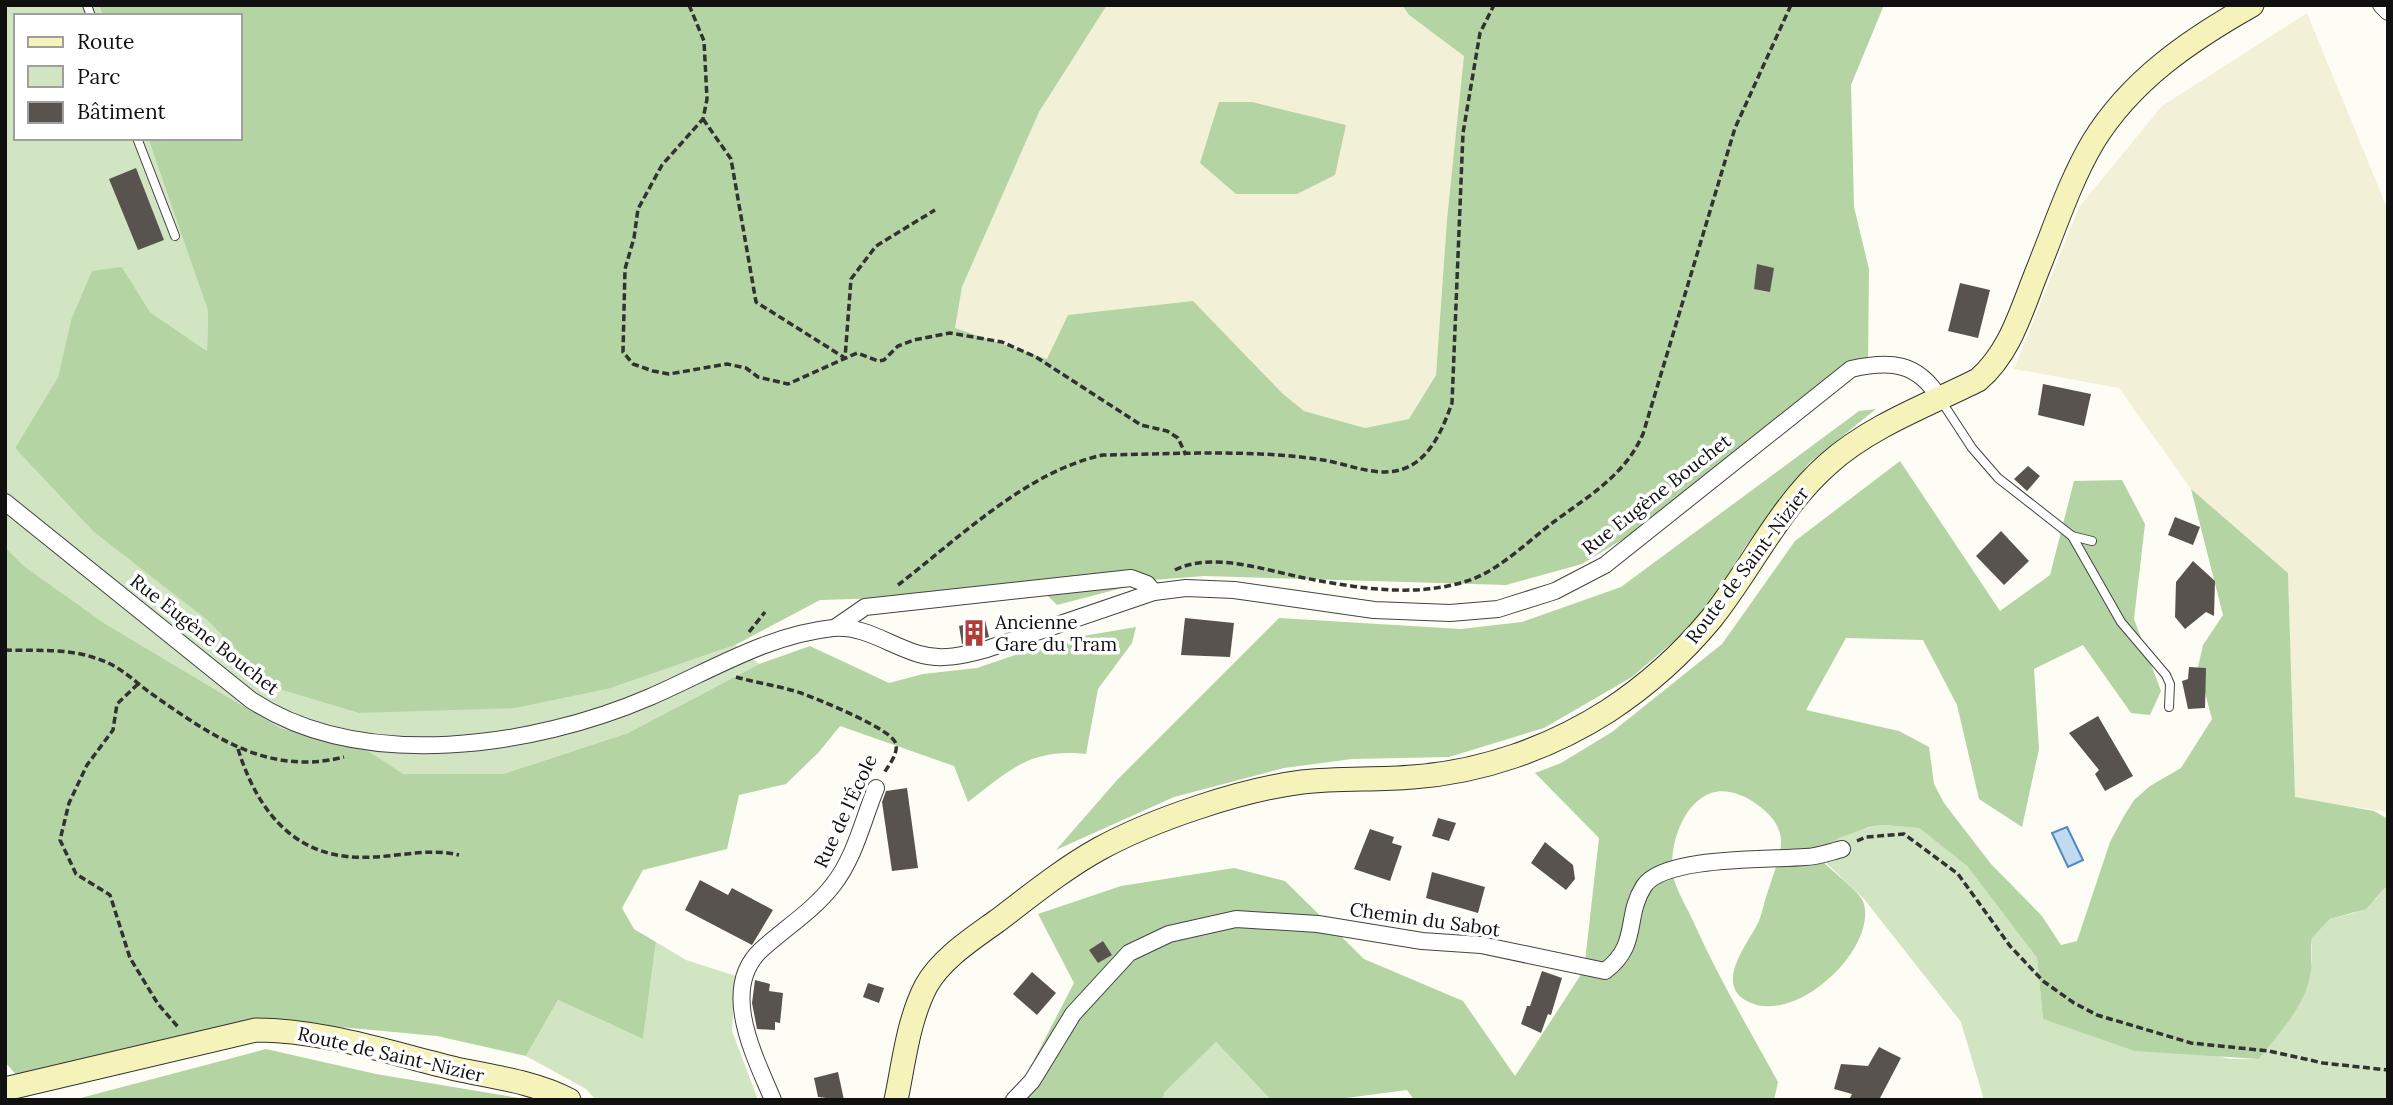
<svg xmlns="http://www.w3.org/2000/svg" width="2393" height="1105" font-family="Lora,serif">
	<rect width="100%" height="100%" fill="#fefdf5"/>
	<g fill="#f2f1d7">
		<polygon points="1107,5 1402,5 1409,15 1465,56 1447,219 1436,375 1409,419 1365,428 1304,411 1282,393 1047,359 955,328 962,287 1039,112"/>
		<polygon points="2307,13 2388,210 2388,812 2295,798 2288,573 2191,489 2119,388 2014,369 2079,207 2162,106"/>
	</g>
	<g fill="#d1e5c2">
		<polygon points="5,5 99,5 103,16 16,16 16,138 148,138 208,311 207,351 150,312 122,267 71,320 58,377 15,448 206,619 273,687 611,688 735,645 759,664 628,733 503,774 402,774 362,747 280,728 104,623 24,566 5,547"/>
		<path d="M 1883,825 L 1919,828 L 1967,866 L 2037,958 L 2043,1019 L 2231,1059 L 2259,1059 L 2312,963 L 2312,938 L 2330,919 L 2354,913 L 2376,899 L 2388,885 L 2388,1100 L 1984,1100 L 1961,1022 L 1864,899 L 1821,858 C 1830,835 1860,829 1883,825 Z"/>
		<polygon points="656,942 686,960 736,976 732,1031 758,1100 596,1100 586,1089 526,1056 558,1000 643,1039"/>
		<polygon points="1216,1042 1271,1100 1162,1100 1165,1092"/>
	</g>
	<g fill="#b5d4a3">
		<polygon points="99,5 1107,5 1039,112 962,287 955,328 1047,359 1068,315 1193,301 1282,393 1304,411 1365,428 1409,419 1436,375 1447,219 1464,56 1409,15 1402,5 1884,5 1851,85 1854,207 1869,269 1868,363 1676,507 1582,564 1506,585 1204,576 1153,580 1057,605 1033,581 887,598 820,600 735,645 611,688 515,708 359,713 273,687 206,619 94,532 15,448 58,377 71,320 92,271 122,267 150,312 207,351 208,311 148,138 240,138 240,16 103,16"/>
		<polygon points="1219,102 1252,102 1346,125 1335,175 1297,194 1236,194 1200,163"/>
		<polygon points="1876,409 1809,463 1745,547 1701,618 1632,677 1544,728 1449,757 1352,759 1284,768 1174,797 1056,850 1118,779 1279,618 1461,629 1522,622 1621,587 1859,411"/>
		<path d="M 1900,461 L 2000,611 L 2050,575 L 2074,481 L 2122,480 L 2145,524 L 2134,619 L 2161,691 L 2150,715 L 2131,713 L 2083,645 L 2034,669 L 2039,749 L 2022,827 L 1979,799 L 1957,705 L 1923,640 L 1846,638 L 1806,710 L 1899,731 L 1929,747 L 1934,784 L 1944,803 L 1991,864 L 2042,916 L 2061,945 L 2077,941 L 2110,842 L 2124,816 L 2134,800 L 2150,786 L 2181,768 L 2212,719 L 2198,667 L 2203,645 L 2223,615 L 2191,489 L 2288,573 L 2295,797 L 2374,811 L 2388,819 L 2388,885 L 2366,909 L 2330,919 L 2312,938 C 2310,951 2313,963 2310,976 C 2304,1008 2278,1034 2259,1059 L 2135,1051 L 2043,1019 L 2037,958 L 1967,866 L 1919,828 L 1883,825 L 1869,827 L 1839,838 L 1826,847 L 1821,859 C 1831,872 1861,891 1864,904 C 1876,952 1791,1029 1745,1000 C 1715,982 1749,942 1759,921 C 1763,911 1764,901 1768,891 C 1780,853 1795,831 1755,803 C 1742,794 1726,788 1711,793 C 1681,804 1667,851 1674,879 C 1678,894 1688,909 1694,923 C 1718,977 1749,1029 1778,1082 L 1774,1100 L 1414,1100 L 1407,1090 L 1331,1100 L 1271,1100 L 1216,1042 L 1165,1092 L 1162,1100 L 1005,1100 L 1024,1079 L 1074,983 L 1038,914 L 1121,886 L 1234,868 L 1285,881 L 1364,959 L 1463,1001 L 1515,1076 L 1584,970 L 1599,838 L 1535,773 L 1561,763 L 1612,732 L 1722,644 L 1795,541 Z"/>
		<path d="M 5,547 L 24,566 L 104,623 L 280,728 L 362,747 L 403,774 L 503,774 L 628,733 L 759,664 L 810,646 L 889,683 L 923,674 L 977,668 L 1059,640 L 1136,627 L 1132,643 L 1098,689 L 1086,754 C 1030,748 1010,770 968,802 L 954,766 L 840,726 L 819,752 L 786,784 L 739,795 L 727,849 L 643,870 L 622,908 L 634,929 L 656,942 L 643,1039 L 558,1000 L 526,1056 L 437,1036 L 264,1020 L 19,1078 L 5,1062 Z"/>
		<polygon points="266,1049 376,1074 531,1100 73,1100"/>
	</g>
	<polygon fill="#c0daef" stroke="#5089bd" stroke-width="2" points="2067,827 2083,860 2068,867 2052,833"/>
	<g fill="#58534e">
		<polygon points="136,168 164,240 138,250 109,179"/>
		<polygon points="1757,264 1774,268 1770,292 1754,289"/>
		<polygon points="1960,283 1990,290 1978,338 1948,331"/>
		<polygon points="2043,384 2091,394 2084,426 2038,415"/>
		<polygon points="2028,466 2040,476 2027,491 2014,479"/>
		<polygon points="2175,517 2200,527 2193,545 2168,535"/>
		<polygon points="2001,531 2029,561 2004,585 1976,556"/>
		<polygon points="2193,561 2215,581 2214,616 2206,612 2185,629 2175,617 2176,582"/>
		<polygon points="1185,618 1234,623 1230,657 1181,655"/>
		<polygon points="985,620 989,637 962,644 959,626"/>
		<polygon points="2189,667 2206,668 2205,708 2188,709 2182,681 2188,679"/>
		<polygon points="2098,716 2133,776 2105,791 2095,774 2099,770 2069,733"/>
		<polygon points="907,788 918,868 892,871 882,802 886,791"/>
		<polygon points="1438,818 1456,823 1449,841 1432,836"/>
		<polygon points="1370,829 1394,837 1392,843 1402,846 1390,881 1354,869"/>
		<polygon points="1545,842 1573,865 1575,879 1566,890 1531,863"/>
		<polygon points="1432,872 1485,887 1478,913 1426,898"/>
		<polygon points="700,880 728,895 732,888 773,910 752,945 685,910"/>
		<polygon points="1103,941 1112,955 1098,963 1089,950"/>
		<polygon points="1542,971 1562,978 1551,1015 1548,1014 1541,1033 1521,1024 1527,1006 1530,1006"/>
		<polygon points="1032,972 1056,993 1037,1015 1013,994"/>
		<polygon points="755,980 770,984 769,991 783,993 780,1023 775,1022 775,1030 757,1029 752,1003"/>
		<polygon points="868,983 884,988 879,1003 863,997"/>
		<polygon points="1879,1047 1901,1058 1879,1100 1849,1100 1852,1094 1834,1089 1841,1064 1868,1066"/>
		<polygon points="838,1072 844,1100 818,1097 814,1078"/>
	</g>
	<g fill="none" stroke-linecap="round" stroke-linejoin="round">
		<defs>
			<g id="lane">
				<polyline points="87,5 91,16"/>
				<polyline points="137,138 175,236"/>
				<polyline points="1940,399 1972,448 1998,478 2072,536 2092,541"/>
				<polyline points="2072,536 2121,622 2166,675 2170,684 2169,707"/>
			</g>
			<g id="street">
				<polyline points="2381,5 2388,12"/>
				<path d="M 5,502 L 251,700 C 362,773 534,747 650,697 C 710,671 767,635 833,628 C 864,625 891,646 919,654 C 942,661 965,655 987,649 L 1154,592 L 1186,588 L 1234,590 L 1374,610 L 1450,613 L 1498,609 L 1555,591 L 1605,565 L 1851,369 C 1890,360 1918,362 1940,399"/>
				<polyline points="836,627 865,607 1131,578 1147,584 1154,592"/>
				<path d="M 773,1100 C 755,1057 719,989 761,950 C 785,928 813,911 833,885 C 855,857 863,820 876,788"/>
				<path d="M 1014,1100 L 1032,1081 L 1073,1014 L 1129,953 L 1169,934 L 1236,919 L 1318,924 L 1422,941 L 1481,945 L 1605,971 C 1640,945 1624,917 1644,886 C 1664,856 1770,860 1805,857 C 1817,857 1830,852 1842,849"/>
			</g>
			<g id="secondary">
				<path d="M 5,1089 L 256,1030 C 323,1030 390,1053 456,1069 C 493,1077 535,1082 569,1100"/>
				<path d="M 896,1100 C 904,1062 908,1021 926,986 C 941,959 972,939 997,921 C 1030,896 1063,869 1099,849 C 1154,819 1241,790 1302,782 C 1339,778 1376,780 1413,777 C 1482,772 1550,748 1608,711 C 1646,686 1682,654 1711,619 C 1751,569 1779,507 1828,464 C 1870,426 1928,405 1978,380 C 2011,352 2022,308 2038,269 C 2055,227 2070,181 2093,142 C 2131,80 2190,40 2252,5"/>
			</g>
		</defs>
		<use href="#lane" stroke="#434343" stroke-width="10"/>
		<use href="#street" stroke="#434343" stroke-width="18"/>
		<use href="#secondary" stroke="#323232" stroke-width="25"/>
		<g stroke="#323232" stroke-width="3.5" stroke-dasharray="7 3.5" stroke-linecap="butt">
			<polyline points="689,5 704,41 707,99 703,119 662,165 638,209 634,238 625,269 623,352 633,364 653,371 669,374 727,364 746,368 758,377 788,384 857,353 878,361 884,360 898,346 914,340 950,333 1002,342 1036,357 1141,425 1167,431 1178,438 1186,455"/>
			<polyline points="703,119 731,159 756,302 845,358 851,279 876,246 935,210"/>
			<path d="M 1175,570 C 1214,550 1273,573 1315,580 C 1365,589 1417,597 1467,581 C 1499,571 1528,541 1555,521 C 1590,495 1625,475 1643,434 L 1735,128 L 1791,5"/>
			<path d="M 898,585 C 958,539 1027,471 1103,455 C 1175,454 1253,449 1323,460 C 1348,464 1378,478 1403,469 C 1431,459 1443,428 1452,403 L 1463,133 L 1480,33 L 1494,5"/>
			<polyline points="749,632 765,612"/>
			<path d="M 5,650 C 35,651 67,648 95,658 C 117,664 132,679 149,692 C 209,734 267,777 344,757"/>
			<path d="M 736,677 C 757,683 780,686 801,693 C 817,699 893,729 896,744 C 898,754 889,765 884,773"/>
			<polyline points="138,684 117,704 113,730 87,765 69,803 60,840 76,874 110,895 130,958 158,1004 178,1027"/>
			<path d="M 238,749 C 259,816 299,862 373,857 C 402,856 430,848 459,855"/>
			<polyline points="1857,841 1866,837 1904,834 1958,874 2010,946 2043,981 2074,1003 2097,1015 2191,1043 2269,1051 2323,1063 2388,1070"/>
		</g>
		<use href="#lane" stroke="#fff" stroke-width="8"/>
		<use href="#street" stroke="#fff" stroke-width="16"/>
		<use href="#secondary" stroke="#f5f3b9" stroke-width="23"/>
	</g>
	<defs>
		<symbol id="building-bare" viewBox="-9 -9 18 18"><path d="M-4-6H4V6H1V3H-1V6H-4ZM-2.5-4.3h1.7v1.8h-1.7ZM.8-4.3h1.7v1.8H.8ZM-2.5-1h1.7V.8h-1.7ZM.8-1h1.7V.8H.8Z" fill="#b03d39" stroke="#fff" stroke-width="2.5" paint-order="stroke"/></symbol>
	</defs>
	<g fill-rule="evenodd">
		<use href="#building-bare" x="955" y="614" width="38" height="38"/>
	</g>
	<g text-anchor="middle" stroke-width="7" stroke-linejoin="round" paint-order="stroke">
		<g font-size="19" fill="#101010" stroke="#fff">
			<text transform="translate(1656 494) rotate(-38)" y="7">Rue Eugène Bouchet</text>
			<text transform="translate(1747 565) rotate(-53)" y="7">Route de Saint-Nizier</text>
			<text transform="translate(205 634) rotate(38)" y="7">Rue Eugène Bouchet</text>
			<text transform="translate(845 811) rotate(-65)" y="7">Rue de l'École</text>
			<text transform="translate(1425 919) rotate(8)" y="7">Chemin du Sabot</text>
			<text transform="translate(391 1054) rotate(13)" y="7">Route de Saint-Nizier</text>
		</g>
		<g font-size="19" fill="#101010" stroke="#fff" text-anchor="start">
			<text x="995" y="629">Ancienne<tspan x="995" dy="22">Gare du Tram</tspan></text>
		</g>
	</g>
	<rect width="2393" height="1105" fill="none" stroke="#101010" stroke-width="14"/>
	<rect x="14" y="14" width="228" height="126" fill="#ffffff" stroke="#9f9f9f" stroke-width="2"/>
	<rect x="28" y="37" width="35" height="10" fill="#f5f3b9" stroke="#9f9f9f" stroke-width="2"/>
	<text x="77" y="49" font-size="21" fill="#101010">Route</text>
	<rect x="28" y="66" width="35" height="21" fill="#d1e5c2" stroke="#9f9f9f" stroke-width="2"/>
	<text x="77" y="84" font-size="21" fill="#101010">Parc</text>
	<rect x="28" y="102" width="35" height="21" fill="#58534e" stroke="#9f9f9f" stroke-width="2"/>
	<text x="77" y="119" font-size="21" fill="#101010">Bâtiment</text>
</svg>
